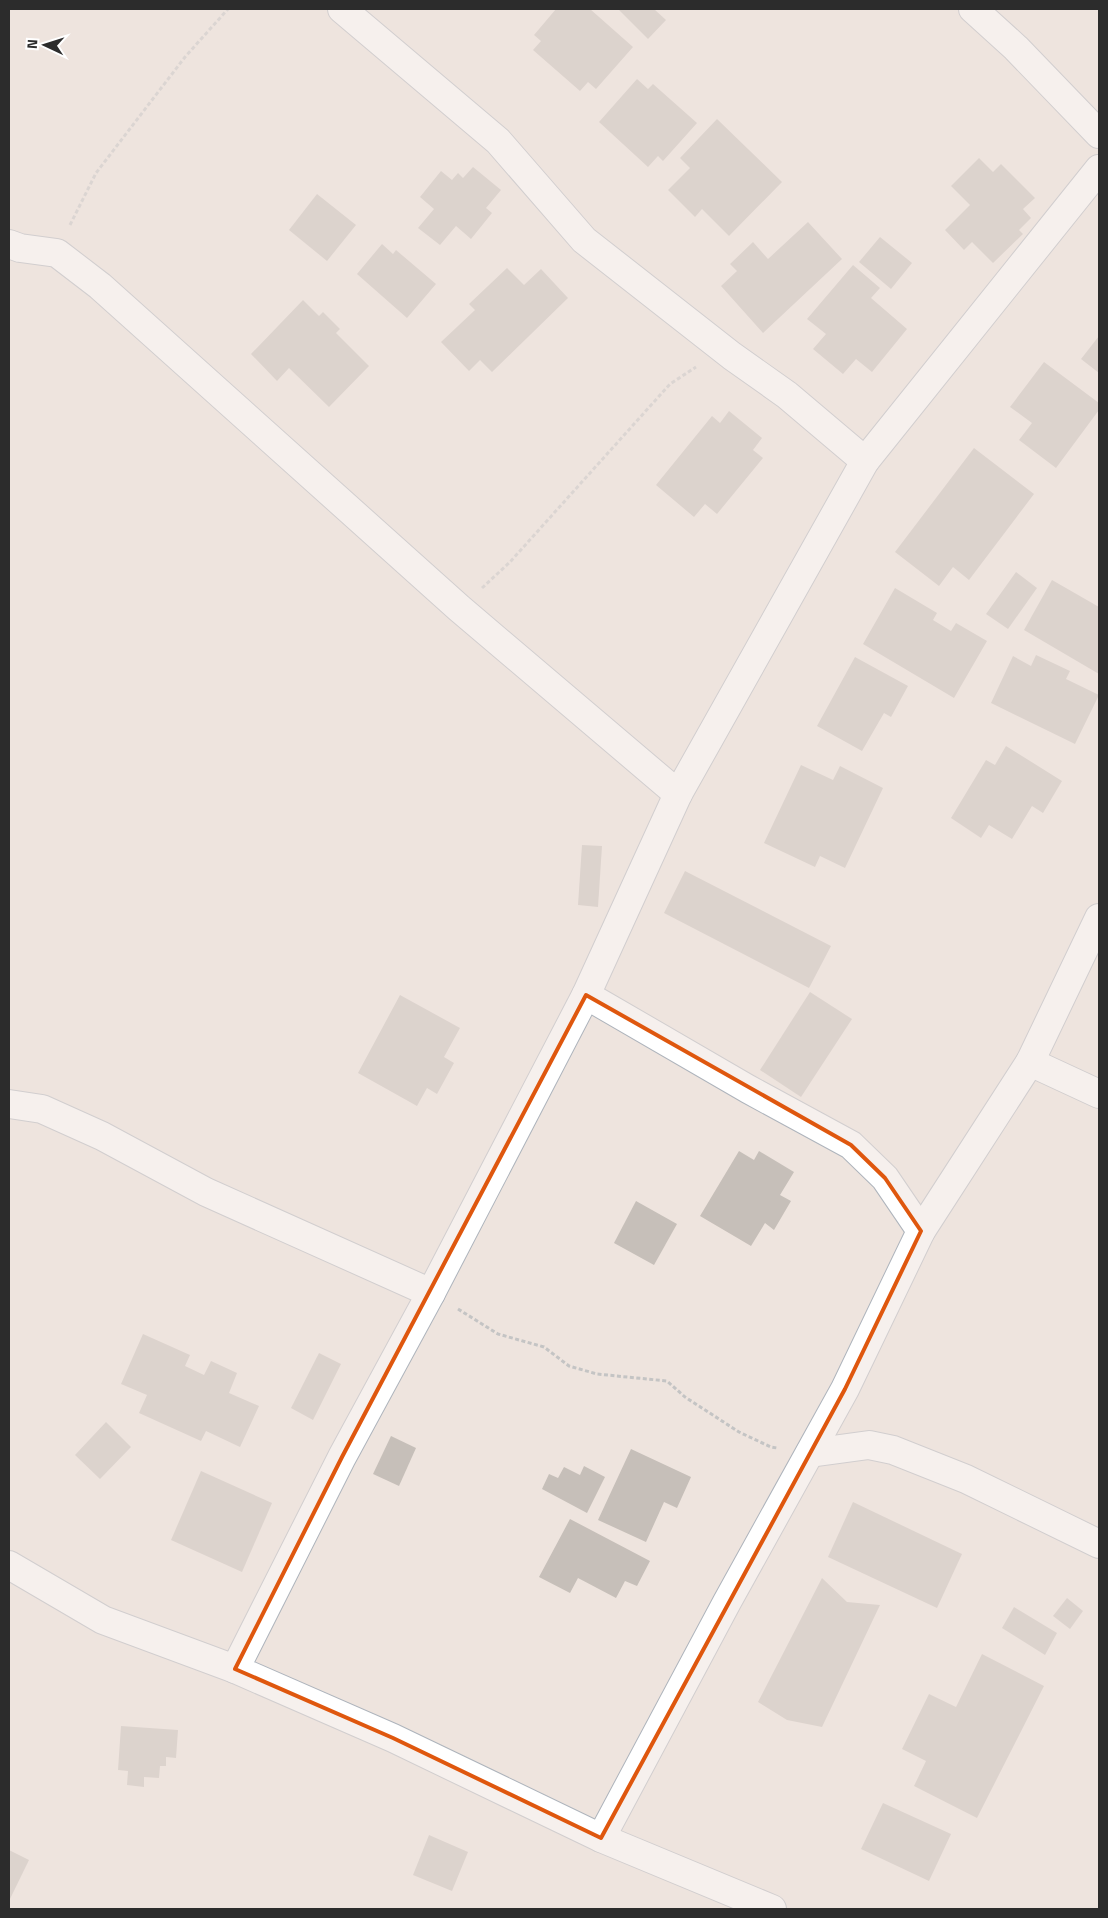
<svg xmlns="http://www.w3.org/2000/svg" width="1108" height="1918" font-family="'Titillium Web',sans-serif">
	<rect width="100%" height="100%" fill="#eee4de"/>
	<g fill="#c6bfb9">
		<polygon points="556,9 590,9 633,47 596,89 588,82 580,91 533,50 541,41 534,35"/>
		<polygon points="618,9 654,9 666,20 648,39"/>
		<polygon points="637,79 648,89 653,84 697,123 663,161 658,156 648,167 599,122"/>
		<polygon points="717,119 782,182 729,236 702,209 695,217 668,190 690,168 680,158"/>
		<polygon points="979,158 993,172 1001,164 1035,198 1023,209 1031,218 1019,230 1023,234 993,263 972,242 964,250 945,230 970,205 951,186"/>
		<polygon points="473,167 501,190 486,208 492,213 471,239 456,226 440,245 418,228 434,209 420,197 441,171 452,180 458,173 463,178"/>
		<polygon points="317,194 356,225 327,261 289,230"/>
		<polygon points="808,222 842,259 763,333 721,286 737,271 730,264 753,242 768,259"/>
		<polygon points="880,237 912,263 891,289 859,262"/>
		<polygon points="382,244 393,254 396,250 436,284 407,318 357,274"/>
		<polygon points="853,265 880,288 871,298 907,329 872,372 856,359 843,374 813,349 826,334 807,319"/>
		<polygon points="507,268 524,285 541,269 568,298 492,372 480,360 469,371 441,342 475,310 469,304"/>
		<polygon points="303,300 319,316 323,312 340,329 336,333 369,366 329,407 289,368 277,381 251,354"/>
		<polygon points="1099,336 1099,373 1081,359"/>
		<polygon points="1044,362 1099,403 1099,410 1056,468 1019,440 1032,423 1010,407"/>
		<polygon points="729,411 762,438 753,450 763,458 717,514 705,504 694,517 656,485 712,416 720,423"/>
		<polygon points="974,448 1034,494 969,580 953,567 939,586 895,552"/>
		<polygon points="1016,572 1037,588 1008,629 986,614"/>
		<polygon points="1052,580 1099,607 1099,674 1024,630"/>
		<polygon points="895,588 937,613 933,620 951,631 956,623 987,641 954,698 863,644"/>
		<polygon points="1036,655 1070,671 1066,679 1099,695 1075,744 991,703 1013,656 1031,666"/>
		<polygon points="855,657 908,686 891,717 884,713 862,751 817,726"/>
		<polygon points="1006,746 1062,781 1043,813 1032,806 1012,839 989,825 981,838 951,818 986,760 995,765"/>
		<polygon points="801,765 833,780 840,766 883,788 845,868 820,856 815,867 764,843"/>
		<polygon points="582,845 602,846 598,907 578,905"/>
		<polygon points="685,871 831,946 809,988 664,913"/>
		<polygon points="810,992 852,1019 801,1097 760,1070"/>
		<polygon points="400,995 460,1028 444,1057 454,1063 437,1094 427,1088 417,1106 358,1073"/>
		<polygon points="739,1151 754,1160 759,1151 794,1172 780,1195 791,1201 774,1230 765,1223 751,1246 700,1216"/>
		<polygon points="636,1201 677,1224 654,1265 614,1243"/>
		<polygon points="143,1334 190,1355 185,1366 204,1375 211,1361 237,1373 229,1393 259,1406 240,1447 206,1431 201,1441 139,1413 147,1395 121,1384"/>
		<polygon points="319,1353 341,1364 313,1420 291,1408"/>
		<polygon points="106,1422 131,1447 100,1479 75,1455"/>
		<polygon points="391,1436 416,1448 399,1486 373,1474"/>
		<polygon points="631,1449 691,1477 677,1508 664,1502 646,1542 598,1520"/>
		<polygon points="584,1466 605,1477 587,1513 542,1489 549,1474 558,1478 564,1467 580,1475"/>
		<polygon points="201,1471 272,1503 242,1572 171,1540"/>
		<polygon points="853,1502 962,1554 937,1608 828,1557"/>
		<polygon points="570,1519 650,1561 637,1586 625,1581 616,1598 578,1578 570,1593 539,1577"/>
		<polygon points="822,1578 847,1602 880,1605 822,1727 787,1720 758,1702"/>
		<polygon points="1067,1598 1083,1611 1070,1629 1053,1616"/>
		<polygon points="1014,1607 1057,1633 1045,1655 1002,1628"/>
		<polygon points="982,1654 1044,1686 977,1818 914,1786 926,1761 902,1749 929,1694 956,1707"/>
		<polygon points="121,1726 178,1730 176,1758 166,1757 166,1766 160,1766 159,1778 144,1777 144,1787 127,1785 128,1771 118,1770"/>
		<polygon points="883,1803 951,1834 929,1881 861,1849"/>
		<polygon points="429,1835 468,1852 452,1891 413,1875"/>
		<polygon points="9,1850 29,1860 9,1901"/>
	</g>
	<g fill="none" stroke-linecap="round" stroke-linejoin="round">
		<defs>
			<g id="street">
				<polyline points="342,9 498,141 584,240 732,356 787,395 865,461"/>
				<polyline points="973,9 1016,48 1099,134"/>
				<polyline points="9,244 20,248 57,253 100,286 459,608 678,794"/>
				<polyline points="586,995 748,1089 851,1145 885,1178 921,1231"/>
				<polyline points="1030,1062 1099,1094"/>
				<polyline points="9,1104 42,1109 102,1136 206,1192 431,1293"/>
				<polyline points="810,1453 869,1445 893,1450 966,1479 1099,1544"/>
				<polyline points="235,1669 342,1457 431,1293 586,995 678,794 865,461 1099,169"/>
				<polyline points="601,1838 727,1602 845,1389 921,1231 1030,1062 1099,918"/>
			</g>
			<polyline id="secondary" points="9,1565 103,1620 235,1669 393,1738 601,1838 772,1909"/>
		</defs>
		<use href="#street" stroke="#aeb4bc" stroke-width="30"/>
		<use href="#secondary" stroke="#aeb4bc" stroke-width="30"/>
		<g stroke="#c4c4c4" stroke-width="3" stroke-dasharray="4 2.5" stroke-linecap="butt">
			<polyline points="70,225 96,173 185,57 228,9"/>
			<polyline points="482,588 510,562 670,384 696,367"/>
			<polyline points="458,1309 498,1334 544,1347 569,1366 597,1374 667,1381 685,1397 739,1432 771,1447 777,1448"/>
		</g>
		<use href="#street" stroke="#fff" stroke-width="28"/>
		<use href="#secondary" stroke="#fff" stroke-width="28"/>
	</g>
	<path d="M0 0H1108V1918H0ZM 586,995 L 851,1145 L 885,1178 L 921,1231 L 845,1389 L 601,1838 L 393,1738 L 235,1669 L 342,1457 Z" fill="#eee4de" fill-opacity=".55" fill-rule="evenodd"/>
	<path fill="none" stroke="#df570e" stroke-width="4" stroke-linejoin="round" d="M 586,995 L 851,1145 L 885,1178 L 921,1231 L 845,1389 L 601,1838 L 393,1738 L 235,1669 L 342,1457 Z"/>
	<rect width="1108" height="1918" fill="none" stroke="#2c2c2c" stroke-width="20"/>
	<g transform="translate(45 45) rotate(274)" stroke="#ffffff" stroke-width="4" paint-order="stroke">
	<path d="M0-4L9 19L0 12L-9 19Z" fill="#2c2c2c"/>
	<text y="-8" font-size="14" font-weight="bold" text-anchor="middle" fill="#2c2c2c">N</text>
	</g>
</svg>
